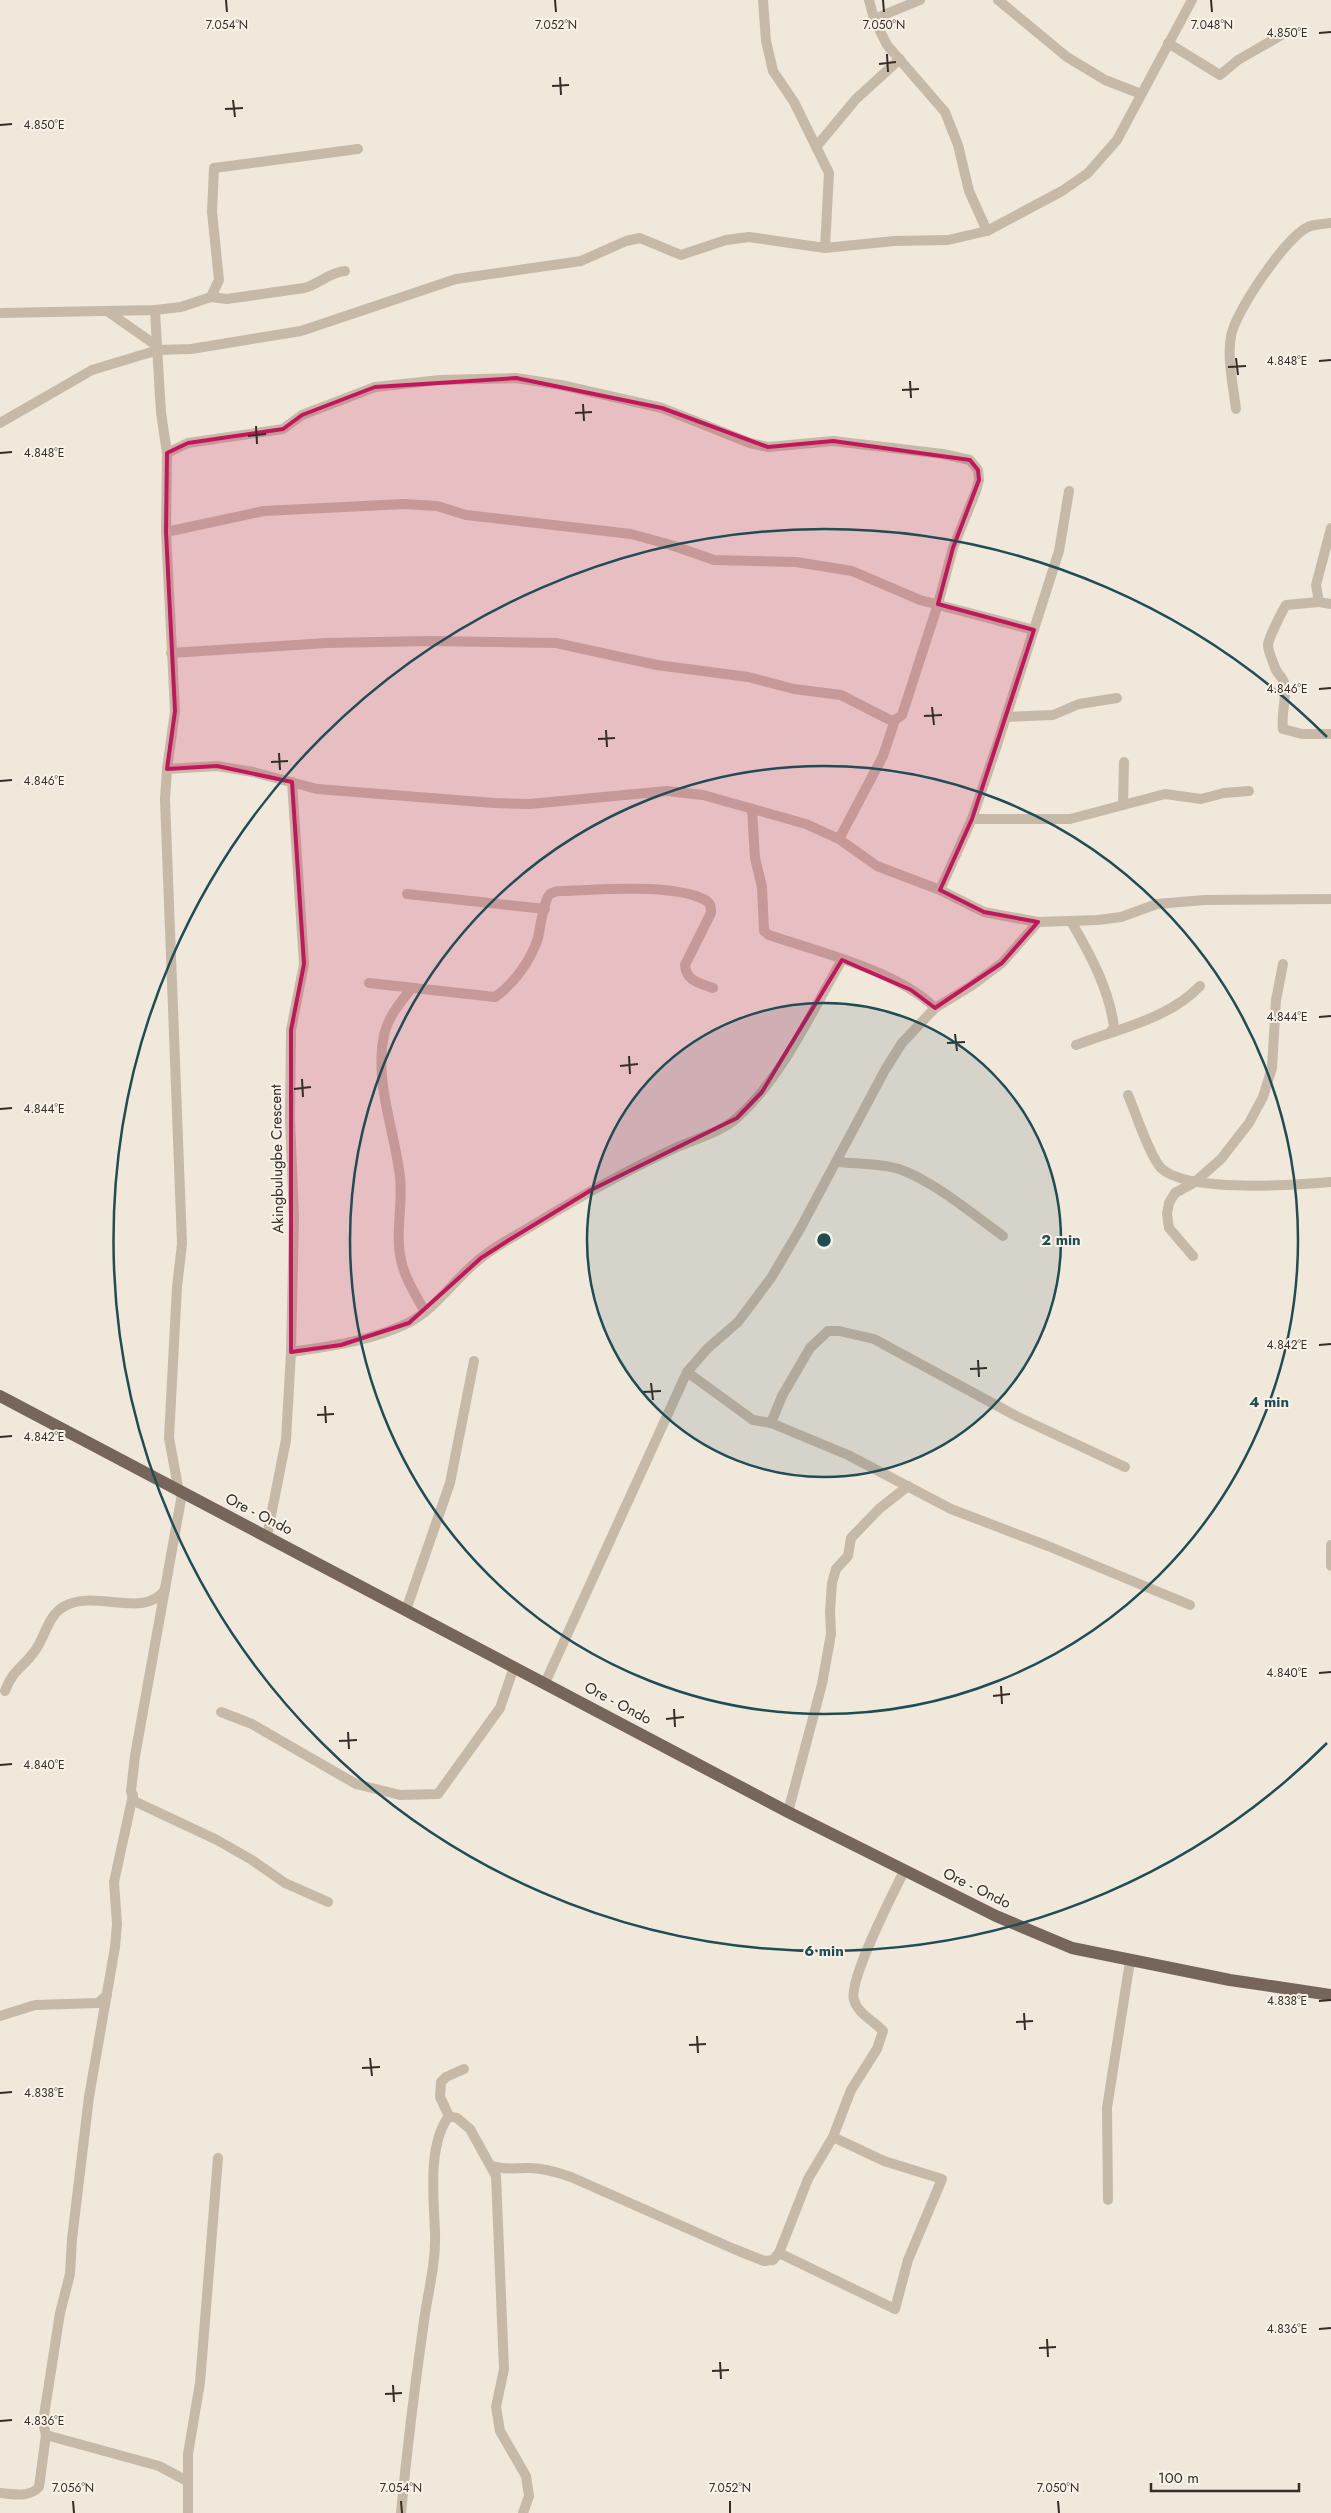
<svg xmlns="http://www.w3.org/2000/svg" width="1331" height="2513" font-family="Jost,sans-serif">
	<rect width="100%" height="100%" fill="#f0e8db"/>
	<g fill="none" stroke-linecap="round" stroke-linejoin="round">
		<g stroke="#c7b9a8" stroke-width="10">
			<polyline points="763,0 766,41 773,71 794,102 829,173 825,248"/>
			<polyline points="869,0 874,19 887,45 945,112 958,145 969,191 987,231"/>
			<polyline points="998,0 1067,57 1105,80 1141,94"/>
			<polyline points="874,19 920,0"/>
			<polyline points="1168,43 1220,75 1238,60 1280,36"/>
			<polyline points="816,147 856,99 900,59"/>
			<path d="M 211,297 L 227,299 L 304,288 C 319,284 330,272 345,271"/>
			<polyline points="107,311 157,346 155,310"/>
			<polyline points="0,313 155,310 181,307 211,297 219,280 212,212 214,168 358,149"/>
			<polyline points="157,346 161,413 167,453 166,532 175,711 167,769 165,799 182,1244 177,1287 169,1438 179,1492"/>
			<path d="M 1236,409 C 1233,385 1227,359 1231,336 C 1235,312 1286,237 1308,227 C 1314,224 1324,224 1331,223"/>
			<polyline points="0,423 92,370 158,350 191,349 301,331 456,279 581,261 626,241 640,238 681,255 726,240 749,237 825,248 894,241 948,240 987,231 1062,191 1088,173 1117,140 1192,0"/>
			<polyline points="167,453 188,443 283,429 302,415 375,387 440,380 516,378 561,385 662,408 750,443 768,447 833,441 943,454 970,460 978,470 979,480 976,491 953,548 938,604 902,715 895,720 883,756 839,839"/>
			<polyline points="1331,528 1316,585 1319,602 1331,604"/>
			<polyline points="166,532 264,511 404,504 437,506 466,515 631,534 671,545 714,560 796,562 852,571 920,600 1034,630"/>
			<path d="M 1319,602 L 1286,605 C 1282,611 1269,638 1268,644 C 1268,653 1273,661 1276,670 C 1279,676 1284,678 1285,686 C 1286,701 1281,714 1283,729 L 1302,734 L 1331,734"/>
			<polyline points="171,653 326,643 430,641 556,643 657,665 748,677 794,689 841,695 890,720 895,720"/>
			<polyline points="1006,717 1053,715 1079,704 1117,698"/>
			<polyline points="167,769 217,766 253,772 317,789 494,803 530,804 667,791 703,795 806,824 839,839 877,866 940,890 984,912 1038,922 1098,920 1121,917 1157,904 1204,900 1331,899"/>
			<polyline points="1123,805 1124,762"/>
			<path d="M 752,809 L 755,858 L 762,887 L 764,931 L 769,935 C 819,952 898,971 935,1008"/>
			<polyline points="972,819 1070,819 1165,794 1201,799 1224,793 1249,791"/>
			<polyline points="940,890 972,819 997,745 1059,551 1069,491"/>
			<polyline points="407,894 545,909"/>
			<path d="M 1072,923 C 1091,956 1109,989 1114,1027 L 1111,1031"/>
			<path d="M 369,983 L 495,997 C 514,984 531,960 538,938 C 540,929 544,899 550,894 C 553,892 558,891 561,891 C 598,890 674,883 705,900 C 711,903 711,907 711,913 L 685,965 C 686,981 699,983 713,988"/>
			<path d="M 411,989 C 400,1003 388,1017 384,1035 C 374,1083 395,1131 400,1177 C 403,1205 395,1233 401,1260 C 405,1279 416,1295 425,1312"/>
			<path d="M 1076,1045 C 1117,1029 1169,1019 1200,986"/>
			<path d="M 1128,1095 C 1136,1113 1149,1155 1161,1168 C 1187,1193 1295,1185 1331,1182"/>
			<path d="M 837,1162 C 858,1164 879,1163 899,1169 C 932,1180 974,1215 1003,1236"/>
			<polyline points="1193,1256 1169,1228 1167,1214 1169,1203 1175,1193 1195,1182 1221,1159 1249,1123 1263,1097 1272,1068 1276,1000 1283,964"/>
			<path d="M 291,1352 C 331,1346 371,1341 408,1323 C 437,1308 455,1278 481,1258 C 497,1245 517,1235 535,1224 C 579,1197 624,1172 671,1150 C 693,1139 719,1134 738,1117 C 784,1075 811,1012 842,960"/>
			<polyline points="687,1372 753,1420 771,1423 848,1455 951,1509 1048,1546 1190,1605"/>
			<polyline points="771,1423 782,1396 810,1348 828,1331 839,1331 874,1339 1018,1417 1125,1467"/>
			<polyline points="182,1494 135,1756 131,1791 134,1801 217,1840 252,1860 285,1883 328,1902"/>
			<polyline points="267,1536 286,1440 291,1352 294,1218 290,1118 291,1030 304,964 292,782"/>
			<polyline points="1331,1545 1331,1566"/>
			<polyline points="406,1610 450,1483 474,1361"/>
			<polyline points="545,1683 687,1372 708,1348 738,1322 771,1278 800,1229 885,1070 902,1043 935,1008 971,986 1002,963 1038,922"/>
			<path d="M 5,1691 C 14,1668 22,1669 34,1652 C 45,1638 47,1617 63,1607 C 93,1588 143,1620 165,1590"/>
			<polyline points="221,1712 252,1724 356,1784 400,1795 438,1794 500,1708 514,1667"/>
			<polyline points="788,1812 822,1684 831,1634 830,1611 832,1583 836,1569 848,1556 851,1538 879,1509 908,1486"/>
			<polyline points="0,2016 35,2005 98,2003 107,1995"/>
			<polyline points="449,2116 457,2118 470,2129 496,2176 504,2369 496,2407 500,2431 526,2476 529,2496 523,2513"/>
			<polyline points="449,2116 440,2097 441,2082 446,2077 464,2069"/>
			<path d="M 492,2166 C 504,2170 515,2168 528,2168 C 543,2168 557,2172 571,2177 L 734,2249 L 764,2261 L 773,2260 L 779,2253 L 808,2179 L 833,2137 L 851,2090 L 877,2049 L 883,2031 C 874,2021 858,2014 854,2000 C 848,1980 893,1894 904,1871"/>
			<polyline points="1108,2200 1107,2108 1130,1961"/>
			<polyline points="779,2253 895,2309 908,2260 942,2179 884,2161 833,2137"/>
			<polyline points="46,2435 159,2466 187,2481"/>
			<path d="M 0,2493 C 14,2494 29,2498 39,2487 L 46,2435 L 43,2422 L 60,2313 L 70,2274 L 72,2239 L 89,2097 L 115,1947 L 117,1924 L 114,1882 L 133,1795"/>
			<polyline points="188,2513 188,2454 200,2383 218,2158"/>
			<path d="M 401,2513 C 407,2449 415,2384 424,2321 C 428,2291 436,2264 435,2234 C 434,2199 427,2145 449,2116"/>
		</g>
		<polyline stroke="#76655a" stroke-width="12" points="0,1396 788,1812 996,1916 1072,1948 1230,1980 1331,1995"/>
	</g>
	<path fill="#c2185b" fill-opacity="0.2" stroke="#c2185b" stroke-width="4" stroke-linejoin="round" d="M 516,378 L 662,408 L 768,447 L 833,441 L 970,460 L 978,470 L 979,480 L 953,548 L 938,604 L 1034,630 L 972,819 L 940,890 L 984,912 L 1038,922 L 1002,963 L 935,1008 L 911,990 L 842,960 L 762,1092 L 737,1118 L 593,1189 L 509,1240 L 481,1258 L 409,1323 L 341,1345 L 291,1352 L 291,1030 L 304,964 L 292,782 L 217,766 L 167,769 L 175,711 L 166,532 L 167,453 L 188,443 L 283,429 L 302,415 L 375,387 Z"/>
	<path fill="none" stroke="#352d28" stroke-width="2" d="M 226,0 L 227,12M 555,0 L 556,12M 883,0 L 884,12M 1211,0 L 1212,12M 1319,33 L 1331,32M 887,54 L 888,72M 879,64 L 896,62M 560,77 L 561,95M 552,86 L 569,85M 233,100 L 235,117M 225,109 L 243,108M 0,125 L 12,124M 1236,358 L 1238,375M 1319,361 L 1331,360M 1228,367 L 1246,366M 910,381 L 911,398M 902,390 L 919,389M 583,404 L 584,421M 575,413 L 592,412M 256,426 L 257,444M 248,436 L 266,434M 0,453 L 12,452M 1319,689 L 1331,688M 932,707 L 934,725M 924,716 L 942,715M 606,730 L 607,747M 598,739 L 615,738M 279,753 L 280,770M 271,762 L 288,761M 0,781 L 12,780M 1319,1017 L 1331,1016M 955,1034 L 957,1051M 947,1043 L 965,1042M 629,1056 L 630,1074M 620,1066 L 638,1064M 302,1079 L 303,1097M 294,1089 L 311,1087M 0,1109 L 12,1108M 1319,1345 L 1331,1344M 978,1360 L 979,1377M 970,1369 L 987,1368M 651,1383 L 653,1400M 643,1392 L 661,1391M 325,1406 L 326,1423M 317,1415 L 334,1414M 0,1437 L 12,1436M 1319,1673 L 1331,1672M 1001,1686 L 1002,1704M 993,1696 L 1010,1694M 674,1709 L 675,1727M 666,1719 L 684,1717M 348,1732 L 349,1749M 339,1741 L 357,1740M 0,1765 L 12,1764M 1319,2001 L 1331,2000M 1024,2013 L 1025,2030M 1016,2022 L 1033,2021M 697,2036 L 698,2053M 689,2045 L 706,2044M 370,2058 L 372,2076M 362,2068 L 380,2067M 0,2093 L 12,2092M 1319,2329 L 1331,2328M 1047,2339 L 1048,2357M 1039,2348 L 1056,2347M 720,2362 L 721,2379M 712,2371 L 729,2370M 393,2385 L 394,2402M 385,2394 L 402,2393M 0,2421 L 12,2420M 73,2501 L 74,2513M 401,2501 L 402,2513M 730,2501 L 730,2513M 1058,2501 L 1059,2513"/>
	<circle cx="824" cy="1240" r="237" fill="#204c54" fill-opacity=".12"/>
	<g fill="none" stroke="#204c54" stroke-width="2.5">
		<circle cx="824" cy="1240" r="237"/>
		<circle cx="824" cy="1240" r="474"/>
		<path d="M1327 1743A711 711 0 1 1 1327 737"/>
	</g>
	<g text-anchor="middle" stroke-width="4" stroke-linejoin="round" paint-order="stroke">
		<g font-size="15" fill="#352d28" stroke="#f8f2e7">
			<text transform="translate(277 1159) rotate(-91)" y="5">Akingbulugbe Crescent</text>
			<text transform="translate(259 1514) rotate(27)" y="5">Ore - Ondo</text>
			<text transform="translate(618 1703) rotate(28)" y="5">Ore - Ondo</text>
			<text transform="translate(977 1888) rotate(26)" y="5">Ore - Ondo</text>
		</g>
	</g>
	<g font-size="12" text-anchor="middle" fill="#352d28" stroke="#f8f2e7" stroke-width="4" stroke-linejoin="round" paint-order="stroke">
		<text x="227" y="29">7.054°N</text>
		<text x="556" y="29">7.052°N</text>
		<text x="884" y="29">7.050°N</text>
		<text x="1212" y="29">7.048°N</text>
		<text x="1287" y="37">4.850°E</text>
		<text x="44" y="129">4.850°E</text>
		<text x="1287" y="365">4.848°E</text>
		<text x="44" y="457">4.848°E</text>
		<text x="1287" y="693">4.846°E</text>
		<text x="44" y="785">4.846°E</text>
		<text x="1287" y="1021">4.844°E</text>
		<text x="44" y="1113">4.844°E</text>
		<text x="1287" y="1349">4.842°E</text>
		<text x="44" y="1441">4.842°E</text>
		<text x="1287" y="1677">4.840°E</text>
		<text x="44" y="1769">4.840°E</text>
		<text x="1287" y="2005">4.838°E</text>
		<text x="44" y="2097">4.838°E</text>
		<text x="1287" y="2333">4.836°E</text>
		<text x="44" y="2425">4.836°E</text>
		<text x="73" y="2492">7.056°N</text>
		<text x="401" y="2492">7.054°N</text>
		<text x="730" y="2492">7.052°N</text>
		<text x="1058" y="2492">7.050°N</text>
	</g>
	<circle cx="824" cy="1240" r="8" fill="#204c54" stroke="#f8f2e7" stroke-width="2.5"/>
	<g font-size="15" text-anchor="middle" font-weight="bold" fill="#204c54" stroke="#f8f2e7" stroke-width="4" stroke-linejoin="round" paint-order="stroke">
		<text x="1061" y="1245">2 min</text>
		<text x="1269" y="1407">4 min</text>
		<text x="824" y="1956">6 min</text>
	</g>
	<path d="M1151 2483v8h148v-8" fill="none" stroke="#352d28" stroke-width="2.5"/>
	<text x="1158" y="2483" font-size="15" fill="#352d28" stroke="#f8f2e7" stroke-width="4" paint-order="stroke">100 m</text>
</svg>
